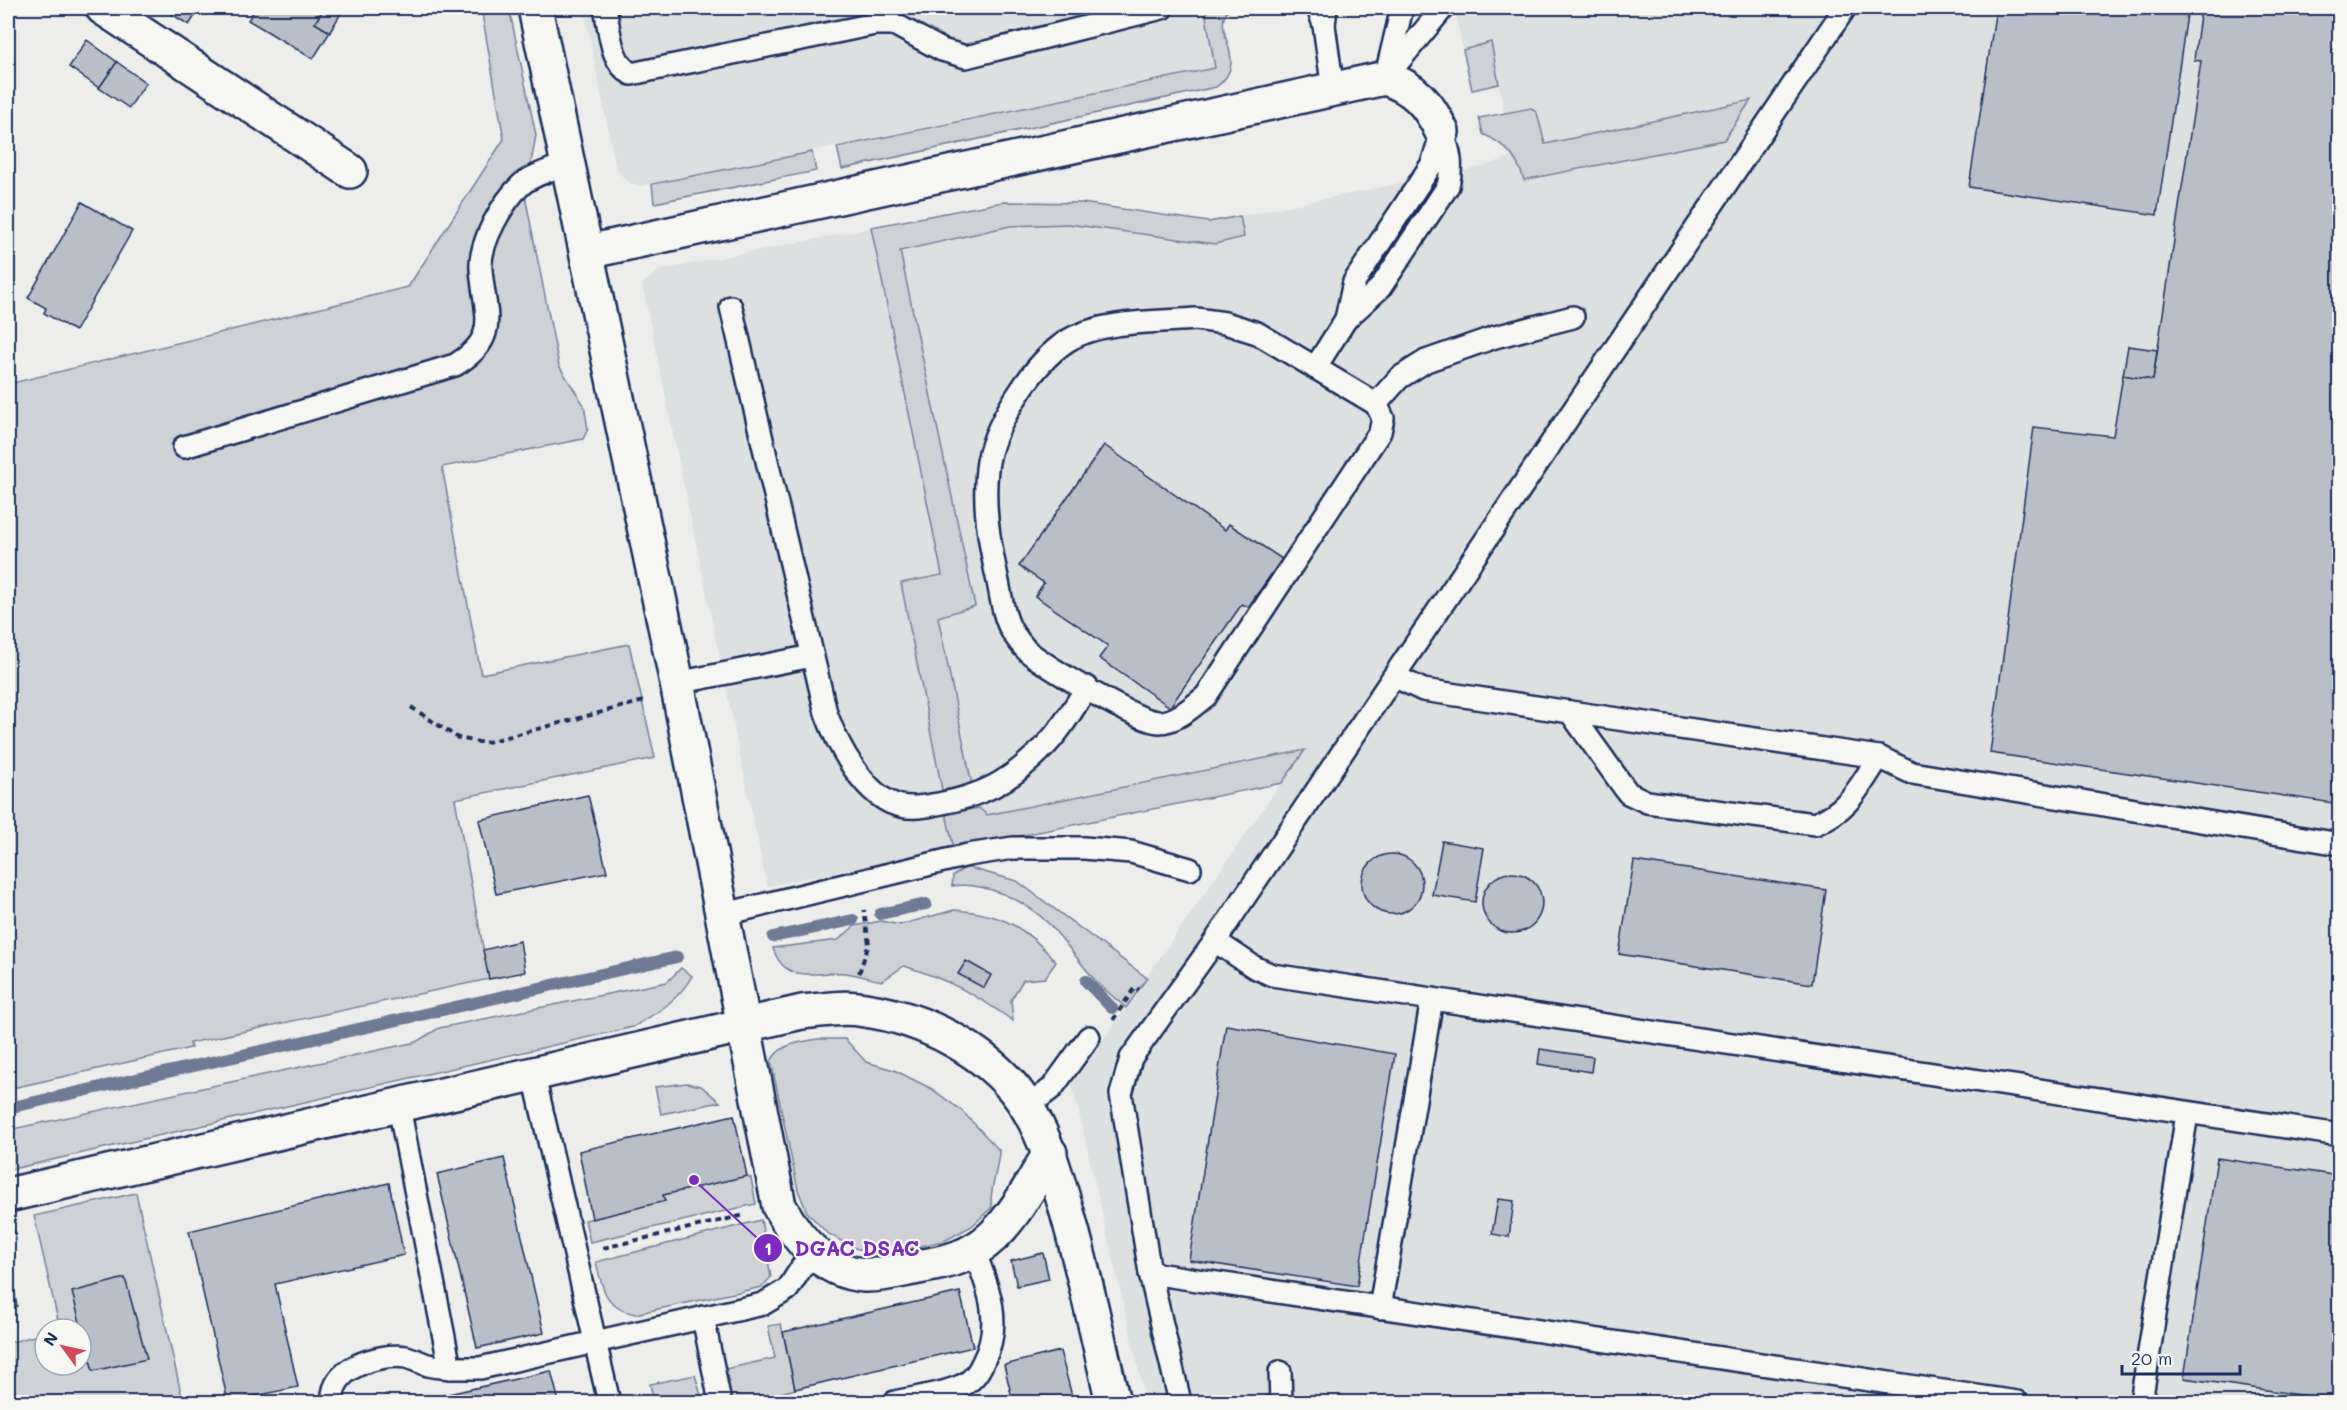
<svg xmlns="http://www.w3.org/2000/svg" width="2347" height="1410" font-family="Mali,sans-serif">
	<rect width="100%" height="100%" fill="#edeeec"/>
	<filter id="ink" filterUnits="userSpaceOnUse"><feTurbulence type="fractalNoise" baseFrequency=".0167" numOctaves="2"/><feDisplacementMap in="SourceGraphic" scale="12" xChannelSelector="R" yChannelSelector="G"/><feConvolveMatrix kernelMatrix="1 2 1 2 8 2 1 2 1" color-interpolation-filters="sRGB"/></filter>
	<g filter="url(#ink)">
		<g fill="#dde0e1">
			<polygon points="584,8 1208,8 1206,16 1215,68 641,186 630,183 621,175 615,165"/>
			<polygon points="1454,8 2339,8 2339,1402 1146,1402 1072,1084 1281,783 767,886 642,284 659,270 1003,202 1043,200 1082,203 1209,222 1485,166 1512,156 1491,43 1463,50"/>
		</g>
		<g fill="#ced2d7" stroke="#74809a" stroke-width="1.5">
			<polygon points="481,8 509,8 536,135 525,196 559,366 584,405 588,429 583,439 442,467 481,674 629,644 655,758 455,799 489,979 190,1043 191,1048 8,1089 8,384 408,287 504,139"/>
			<path d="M 1208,8 L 1230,8 C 1207,29 1253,61 1216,87 L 842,169 L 837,147 L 1215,68 L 1206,16 Z"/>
			<polygon points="1491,42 1499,84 1472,90 1463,50"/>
			<path d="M 1751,100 L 1724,140 L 1524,180 C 1517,157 1505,144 1483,134 L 1479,118 L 1531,108 L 1537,113 L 1545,144 Z"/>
			<polygon points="812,152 816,171 654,203 652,184"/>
			<polygon points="1003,202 1082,203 1209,222 1240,216 1244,237 1215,244 1068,224 1010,226 900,251 975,606 938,617 972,785 942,790 901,583 942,575 871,227"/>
			<polygon points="1305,750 1282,783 954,849 946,814 979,808 987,815"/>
			<path d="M 966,867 L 1017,881 L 1147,978 L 1126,1008 C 1116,999 1105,990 1095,980 C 1079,962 1065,941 1048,923 C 1025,900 983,881 952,886 L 953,876 Z"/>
			<path d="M 954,910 C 1001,913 1026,927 1056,962 L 1045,978 L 1023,980 L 1011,1000 L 1013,1021 C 977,995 947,979 904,966 L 882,981 C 870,979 857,974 845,973 C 817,971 785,986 773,948 L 838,940 L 855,926 L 881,921 L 900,925 Z"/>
			<path d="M 681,968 L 692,976 C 678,1001 657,1013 633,1027 L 8,1170 L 8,1130 L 416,1042 L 439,1028 L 667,982 Z"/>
			<path d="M 817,1039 L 845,1039 L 866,1062 L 894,1070 L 932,1089 L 962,1111 L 999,1150 C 999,1168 988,1194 992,1207 L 972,1226 L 946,1240 L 886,1255 L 854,1248 L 827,1233 L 807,1212 L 798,1190 L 771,1061 C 781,1043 798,1043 817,1039 Z"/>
			<polygon points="687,1083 701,1086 720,1102 661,1114 655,1087"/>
			<polygon points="747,1176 751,1178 756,1204 590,1242 585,1220 665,1201 663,1195"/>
			<polygon points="136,1193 183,1402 8,1402 8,1343 45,1333 45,1365 81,1365 81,1329 60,1329 34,1216"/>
			<path d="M 761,1220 L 771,1277 L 762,1287 L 635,1314 C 605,1309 602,1287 596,1262 Z"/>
			<polygon points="781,1324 795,1389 750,1402 732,1402 725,1369 775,1358 768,1326"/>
			<polygon points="695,1375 703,1402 654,1402 650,1384"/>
		</g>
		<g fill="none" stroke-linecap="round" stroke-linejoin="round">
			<g stroke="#6e7a96" stroke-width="12">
				<polyline points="880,914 926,904"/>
				<polyline points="773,937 853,920"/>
				<polyline points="1086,981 1112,1008"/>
				<polyline points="8,1108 677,957"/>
			</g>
		</g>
		<g fill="#b9bfc8" stroke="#1b2f5e" stroke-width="1.5">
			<polygon points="162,8 200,8 189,25"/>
			<polygon points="256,8 324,8 315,23 330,32 313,59 248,20"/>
			<polygon points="324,8 344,8 330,32 315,23"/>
			<polygon points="1996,8 2188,8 2157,215 1969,187"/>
			<polygon points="2201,8 2340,8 2340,804 1990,753 2034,427 2113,436 2123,375 2153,380 2201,61 2194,60"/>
			<polygon points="87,40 117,62 99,88 69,67"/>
			<polygon points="117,62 146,83 129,108 99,88"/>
			<polygon points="82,202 132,231 75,331 44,313 46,308 28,298"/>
			<polygon points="2128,346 2157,350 2153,380 2123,375"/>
			<polygon points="1104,445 1225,530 1229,524 1282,559 1248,607 1242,604 1170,707 1099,658 1108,646 1035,596 1044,583 1019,566"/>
			<polygon points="588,795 607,872 496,894 479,820"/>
			<polygon points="1442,841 1484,848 1475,902 1432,895"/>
			<circle cx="1392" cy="884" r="30"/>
			<polygon points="1634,861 1826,890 1812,984 1619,954"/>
			<circle cx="1512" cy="903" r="30"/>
			<polygon points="520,941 525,972 489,979 483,950"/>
			<polygon points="966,961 991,975 984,988 958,974"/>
			<polygon points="1226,1025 1395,1054 1357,1286 1189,1260"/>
			<polygon points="1540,1049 1593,1057 1591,1072 1538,1064"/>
			<polygon points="734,1115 747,1176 663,1195 665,1201 592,1219 579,1151"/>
			<polygon points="504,1158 544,1333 477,1348 437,1174"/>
			<polygon points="2217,1158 2340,1176 2340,1401 2184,1378"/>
			<polygon points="389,1183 404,1255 275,1284 298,1387 246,1398 246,1402 228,1402 189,1231"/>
			<polygon points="1498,1199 1514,1201 1509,1237 1492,1234"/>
			<polygon points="1043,1253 1049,1279 1017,1286 1011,1261"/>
			<polygon points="8,1263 17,1306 8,1309"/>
			<polygon points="125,1278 147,1359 93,1371 72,1292"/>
			<polygon points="960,1292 973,1347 795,1389 783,1332"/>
			<polygon points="1060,1351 1072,1396 1047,1402 1013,1402 1004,1365"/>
			<polygon points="551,1371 559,1402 413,1402"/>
			<polygon points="14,1390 17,1402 8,1402 8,1392"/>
		</g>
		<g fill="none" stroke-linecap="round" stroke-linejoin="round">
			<defs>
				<g id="lane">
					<path d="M 605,8 C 610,30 610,62 631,74 L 875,24 L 894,24 L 942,50 L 966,57 L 1162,8"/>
					<polyline points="1318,8 1324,25 1326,8"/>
					<polyline points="1324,25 1333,90"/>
					<polyline points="1386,75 1402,8"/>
					<polyline points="1385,78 1443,8"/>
					<path d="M 1442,132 C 1450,151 1453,165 1448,186 L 1380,288 L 1346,319 L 1354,282 L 1432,164 Z"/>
					<path d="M 731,307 L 826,713 C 837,744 865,799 901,806 C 914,809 926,806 938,804 C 982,796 1009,782 1041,750 C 1060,732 1073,709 1087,687"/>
					<path d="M 1196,319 L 1225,323 L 1257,333 L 1376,404 L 1383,418 L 1380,432 L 1206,696 C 1193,706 1177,722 1159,722 C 1138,722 1051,669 1031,654 C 1024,649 1018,640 1013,633 C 1003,618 1001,595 997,577 C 989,541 983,506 987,469 C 991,428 1033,363 1067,341 C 1100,320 1158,322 1196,319 Z"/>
					<polyline points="1315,368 1346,319"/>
					<polyline points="1376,404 1399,378 1426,361 1495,337 1573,317"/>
					<path d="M 184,447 L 455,365 C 502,337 484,313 481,269 C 479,243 503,201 522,184 C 534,174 555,169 568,163"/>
					<path d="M 1394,676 L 1423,690 L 1570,712 L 1628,793 L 1647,802 L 1815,824 C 1849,810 1859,787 1879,757 L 1912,773 L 2340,844"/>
					<polyline points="677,683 812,656"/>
					<polyline points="1570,712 1879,757"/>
					<polyline points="721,915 968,855 1013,848 1084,848 1131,852 1190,869"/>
					<polyline points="1215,941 1254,967 1272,975 2340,1135"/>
					<polyline points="534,1076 609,1402"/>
					<polyline points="399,1107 450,1368"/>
					<polyline points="1026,1108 1052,1088 1089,1037"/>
					<polyline points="1150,1273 2017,1402"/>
					<polyline points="1380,1308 1432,999"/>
					<polyline points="703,1317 720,1402"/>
					<polyline points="1280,1372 1281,1402"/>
					<path d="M 333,1402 C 329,1368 378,1353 406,1357 C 414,1359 421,1363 428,1365 C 445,1369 462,1368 480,1368 L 763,1304 L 788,1289 L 812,1251"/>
					<path d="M 895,1402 C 916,1397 943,1395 963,1385 C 972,1381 979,1371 983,1362 C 1003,1324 989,1288 974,1251"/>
					<polyline points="1180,1402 1150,1273 1121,1094 1131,1058 1215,941 1845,8"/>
					<polyline points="2141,1402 2187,1114"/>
				</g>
				<g id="street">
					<polyline points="103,8 350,171"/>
					<path d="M 535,8 L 677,683 L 779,1206 C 797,1239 824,1272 864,1275 C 881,1276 902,1270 918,1267 C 948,1262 971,1257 993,1236 C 1017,1213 1033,1181 1050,1153"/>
					<path d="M 587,252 L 1385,78 C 1414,87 1429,104 1442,132"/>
					<path d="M 8,1195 L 802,1012 C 823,1010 844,1006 865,1010 C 922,1018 987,1050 1021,1098 C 1045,1132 1055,1172 1067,1212 C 1085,1275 1098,1339 1113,1402"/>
				</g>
			</defs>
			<use href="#lane" stroke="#1b2f5e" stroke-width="26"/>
			<use href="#street" stroke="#1b2f5e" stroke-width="38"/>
			<g stroke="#1b2f5e" stroke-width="4" stroke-dasharray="6 4.5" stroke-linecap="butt">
				<polyline points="411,707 458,738 484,743 644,701"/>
				<polyline points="859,973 869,944 864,910"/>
				<polyline points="1113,1020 1135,987 1139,990"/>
				<polyline points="8,1242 16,1232"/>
				<polyline points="603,1248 745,1215"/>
			</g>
			<use href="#lane" stroke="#f6f6f2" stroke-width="21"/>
			<use href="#street" stroke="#f6f6f2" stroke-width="33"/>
		</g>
	</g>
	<path fill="none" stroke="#7b2cbf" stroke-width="2" d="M694 1180L768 1248"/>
	<g fill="#7b2cbf" stroke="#f6f6f2" stroke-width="2">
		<circle cx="694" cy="1180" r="6"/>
		<circle cx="768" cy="1248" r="15"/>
	</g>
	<g font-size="18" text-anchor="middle" font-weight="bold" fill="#fff">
		<text x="768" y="1255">1</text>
	</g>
	<g font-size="21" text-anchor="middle" font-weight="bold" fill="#7b2cbf" stroke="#f6f6f2" stroke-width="4.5" stroke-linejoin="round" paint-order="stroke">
		<text x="857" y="1256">DGAC DSAC</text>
	</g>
	<rect width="2347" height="1410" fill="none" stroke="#f6f6f2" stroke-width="30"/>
	<rect x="15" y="15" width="2317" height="1380" fill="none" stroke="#1b2f5e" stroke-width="2" filter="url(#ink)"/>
	<g transform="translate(63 1347) rotate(303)"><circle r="28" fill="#f6f6f2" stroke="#9ea6b7" stroke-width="1.5"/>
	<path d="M0-4.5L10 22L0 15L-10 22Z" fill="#d1495b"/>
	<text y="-9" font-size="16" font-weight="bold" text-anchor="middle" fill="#1b2f5e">N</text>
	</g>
	<path d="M2122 1365v9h118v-9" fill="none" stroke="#1b2f5e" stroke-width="3"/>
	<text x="2131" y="1365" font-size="18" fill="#1b2f5e" stroke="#f6f6f2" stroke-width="4.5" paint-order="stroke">20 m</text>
</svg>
